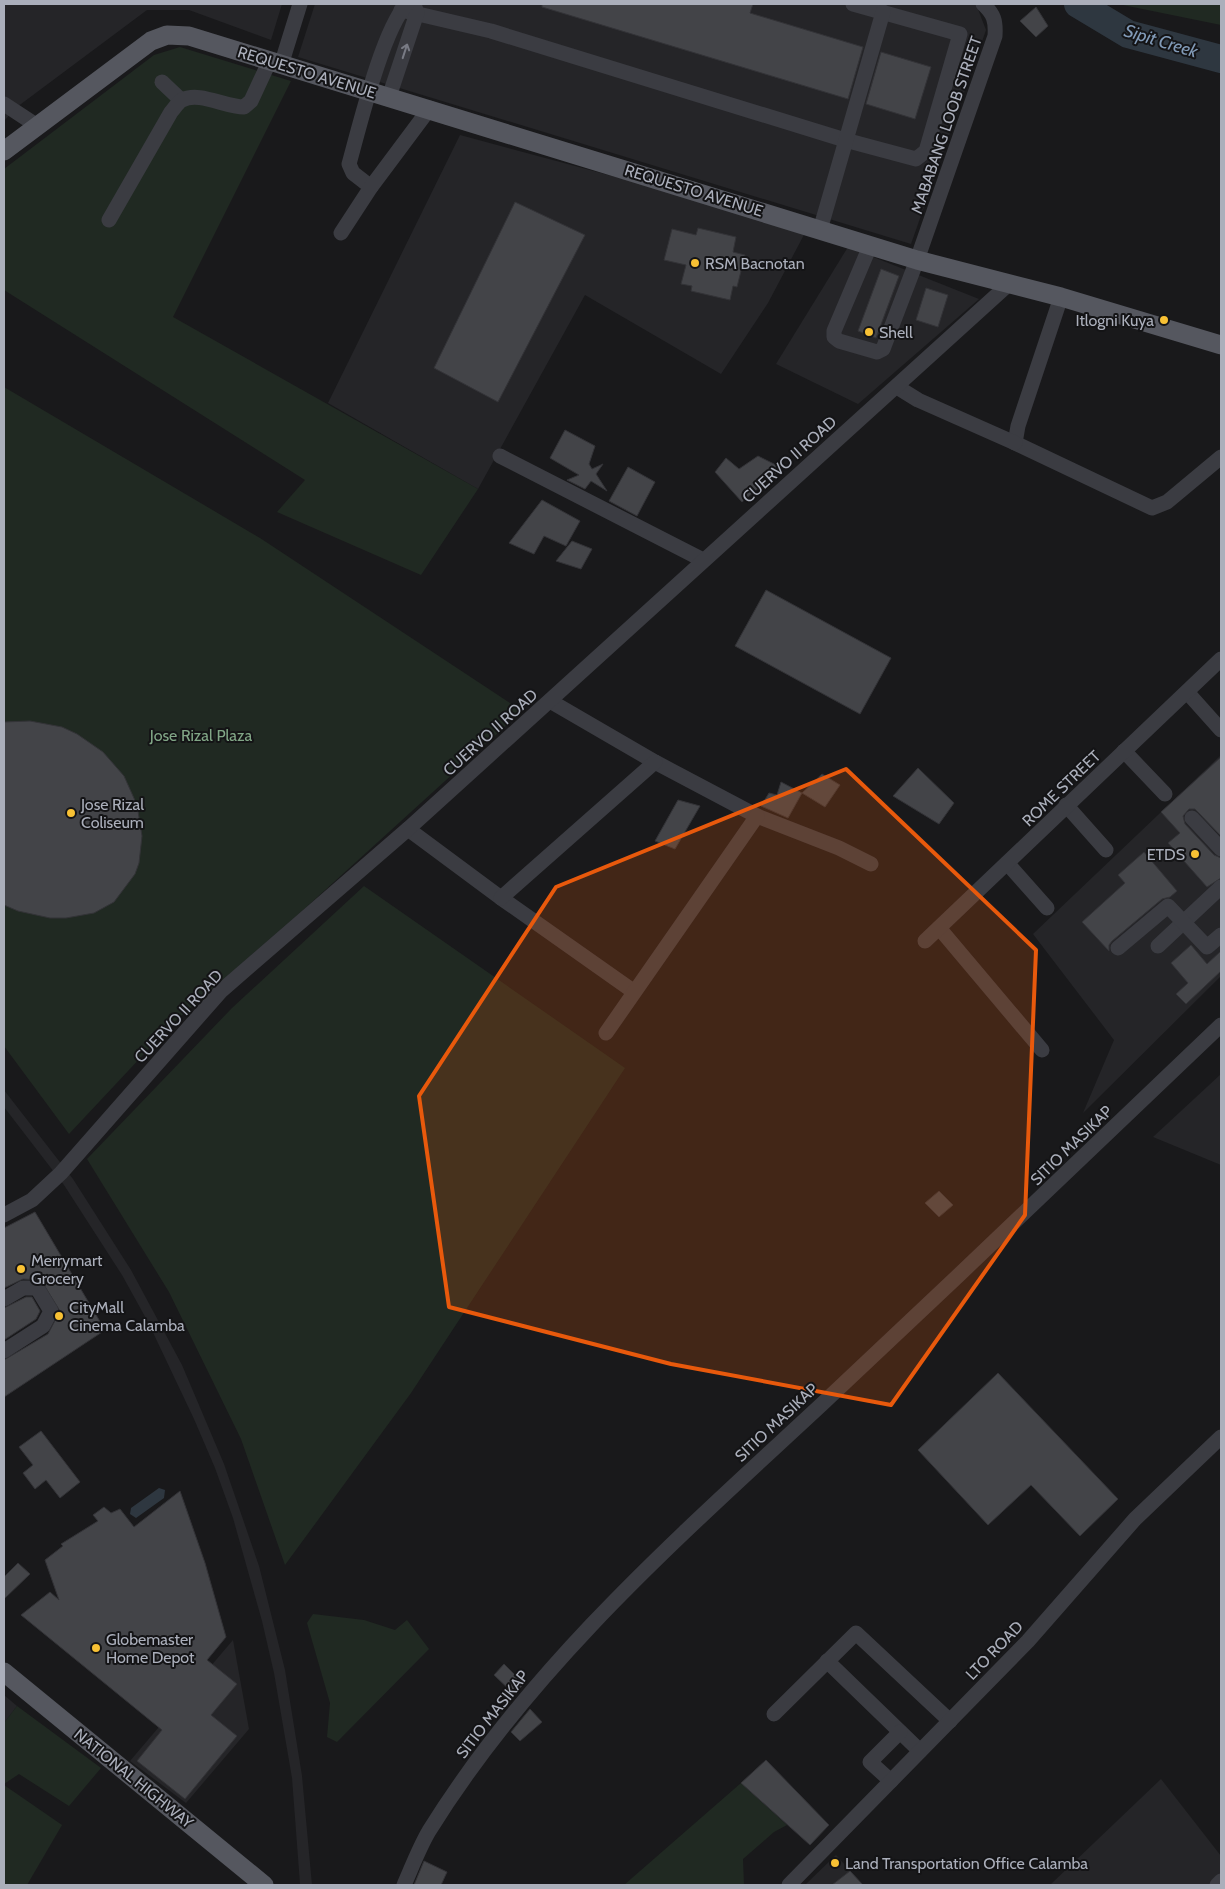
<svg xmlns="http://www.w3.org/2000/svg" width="1225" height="1889" font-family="Cabin,sans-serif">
	<rect width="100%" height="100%" fill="#19191b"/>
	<g fill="#252528">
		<polygon points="4,4 282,4 271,40 189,10 147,10 17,107 4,121"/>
		<polygon points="315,4 976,4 986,30 911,244 298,57"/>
		<polygon points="460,135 642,184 806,231 768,303 721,374 585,295 478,489 328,403"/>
		<polygon points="848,247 979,299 858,404 776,364"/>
		<polygon points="1221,755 1221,976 1083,1113 1114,1040 1033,934"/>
		<polygon points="1221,1074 1221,1165 1153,1137"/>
		<polygon points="4,1090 73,1179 131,1270 182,1365 224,1464 259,1566 285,1670 302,1776 312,1885 300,1884 292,1778 274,1673 262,1621 233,1518 215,1468 194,1419 148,1322 122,1275 64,1185 4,1107"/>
		<polygon points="233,1640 249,1729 186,1803 130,1761"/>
		<polygon points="4,1695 17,1706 4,1723"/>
		<polygon points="1161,1779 1221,1856 1221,1885 1050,1885"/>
		<polygon points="836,1855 863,1885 805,1885"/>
	</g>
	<g fill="#202922">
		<polygon points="1118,4 1221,4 1221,25"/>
		<polygon points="180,47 291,81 173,317 478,489 421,575 277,512 305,480 4,290 4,169 154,55"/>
		<polygon points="4,387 260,538 522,711 301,912 173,1023 69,1134 4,1046"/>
		<polygon points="364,886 625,1068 411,1393 285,1565 241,1439 169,1292 87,1159 232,1008"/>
		<polygon points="313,1614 364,1620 395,1630 407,1620 429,1649 337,1742 327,1737 330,1703 307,1623"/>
		<polygon points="17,1706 101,1768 69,1806 19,1774 4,1784 4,1723"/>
		<polygon points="741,1783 787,1825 774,1832 743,1859 744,1885 624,1885"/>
		<polygon points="4,1785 62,1825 27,1885 4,1885"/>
	</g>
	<polygon fill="#2e3740" points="159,1488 165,1490 164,1498 136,1518 130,1514 131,1508"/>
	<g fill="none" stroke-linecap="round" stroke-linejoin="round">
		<polyline stroke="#2e3740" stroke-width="28" points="1078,4 1128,34 1221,59"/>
	</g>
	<g fill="#434448" stroke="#333337">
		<polygon points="542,4 753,4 750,13 863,47 848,99 542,7"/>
		<polygon points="1036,7 1048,26 1036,37 1020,21"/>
		<polygon points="881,52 931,67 915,119 866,104"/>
		<polygon points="515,202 585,235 498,402 434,368"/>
		<polygon points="698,228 736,237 733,252 745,255 737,287 733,286 730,300 691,291 692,286 681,284 686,265 664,260 672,229 696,235"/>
		<polygon points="881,269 899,276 876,338 858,331"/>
		<polygon points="926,288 948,295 938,327 916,320"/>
		<polygon points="565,430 595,446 589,464 592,469 603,464 596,474 607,491 591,481 585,489 567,480 579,475 550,458"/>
		<polygon points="758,456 782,468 742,502 715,472 726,458 739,469"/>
		<polygon points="628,467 655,482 637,516 609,501"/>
		<polygon points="542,500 580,521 566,546 544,536 534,554 509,543"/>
		<polygon points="572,541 592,549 581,569 556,561"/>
		<polygon points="766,590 891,658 860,714 735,646"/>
		<polygon points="30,721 62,727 77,734 103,752 124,776 137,805 142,836 139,863 135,874 114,902 94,913 66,918 50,918 18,911 4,905 4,722"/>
		<polygon points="1221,757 1221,836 1195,809 1189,809 1183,816 1185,824 1214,855 1221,858 1221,878 1207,887 1168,843 1180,833 1161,812"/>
		<polygon points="918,768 954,803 939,824 893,796"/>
		<polygon points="822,774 840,785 825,807 802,793"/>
		<polygon points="781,782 802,793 788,818 761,806 769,793 777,795"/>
		<polygon points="678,800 700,806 675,849 655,841"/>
		<polygon points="1144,852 1177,891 1170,897 1162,899 1112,941 1109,945 1109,951 1082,922 1125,883 1118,875"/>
		<polygon points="1191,945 1207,964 1221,951 1221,971 1186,1004 1176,994 1188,983 1171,963"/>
		<polygon points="939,1191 953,1205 939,1217 925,1203"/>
		<polygon points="35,1212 105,1330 4,1397 4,1360 48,1334 60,1311 41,1280 23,1279 4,1288 4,1228"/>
		<polygon points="26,1297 32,1297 40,1311 36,1319 4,1340 4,1308"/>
		<polygon points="998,1373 1118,1499 1080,1536 1031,1485 988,1525 918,1450"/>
		<polygon points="41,1431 80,1482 60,1498 46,1480 35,1489 23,1473 33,1465 19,1447"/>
		<polygon points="180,1491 205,1563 226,1637 207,1660 237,1684 211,1715 237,1736 185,1799 137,1761 162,1730 21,1615 50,1592 59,1600 45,1560 63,1546 61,1544 98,1521 93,1515 104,1507 111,1513 120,1509 134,1527"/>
		<polygon points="18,1563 30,1574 4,1599 4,1577"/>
		<polygon points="504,1664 524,1684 514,1694 494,1675"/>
		<polygon points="530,1709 542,1722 520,1741 511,1732"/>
		<polygon points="766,1760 829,1825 810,1845 741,1783"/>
		<polygon points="424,1861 447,1872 441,1885 414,1885"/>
		<polygon points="850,1871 863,1885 832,1885"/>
	</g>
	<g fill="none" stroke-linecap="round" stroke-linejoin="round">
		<g stroke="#3b3c42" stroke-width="15">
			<polyline points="401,10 491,31 845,140 916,159 926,151 960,34 853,4"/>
			<polyline points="282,62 300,4"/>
			<polyline points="162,82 181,100"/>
			<polyline points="389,97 417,13 414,4"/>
			<polyline points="4,104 36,125"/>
			<path d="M 371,187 L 353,173 L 349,164 C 359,128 383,28 407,4"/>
			<path d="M 109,220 L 171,112 C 174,109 178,102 182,100 C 199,91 225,107 244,107 L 251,101 L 270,60"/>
			<polyline points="820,230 883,12"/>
			<polyline points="341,233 371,187 430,108"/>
			<path d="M 870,246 L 834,331 L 834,337 L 839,341 L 877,352 L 883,349 L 917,260 L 995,36 C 996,21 994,14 983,4"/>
			<polyline points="1061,297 1018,426 1015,443 1152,508 1167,502 1221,457"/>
			<polyline points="897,387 918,400 1015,443"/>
			<polyline points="500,456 703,560"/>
			<polyline points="1187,692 1221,730"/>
			<polyline points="550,701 655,762 757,816 839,848 871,864"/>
			<polyline points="1124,751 1165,794"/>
			<polyline points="1066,805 1106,850"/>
			<polyline points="1192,818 1221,849"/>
			<polyline points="408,829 501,898 633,991"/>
			<polyline points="1007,863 1047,908"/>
			<polyline points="501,898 655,762"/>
			<polyline points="940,929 1042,1050"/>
			<polyline points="925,941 1221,659"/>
			<polyline points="1158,946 1221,887"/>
			<polyline points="1118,948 1168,906 1207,947 1221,935"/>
			<polyline points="606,1033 757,816"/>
			<polyline points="4,1215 32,1200 61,1173 221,991 408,829 1010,283"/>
			<polyline points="4,1299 23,1288 37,1288 51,1311 43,1326 4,1351"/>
			<polyline points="827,1661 920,1751"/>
			<polyline points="774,1714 856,1633 950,1721"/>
			<polyline points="891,1781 870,1762 900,1732"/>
			<path d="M 404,1885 C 412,1867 419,1848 429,1831 C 532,1665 680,1536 821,1405 C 955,1279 1088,1153 1221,1025"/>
			<polyline points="789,1885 1028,1641 1135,1519 1221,1437"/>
			<polyline points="1217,1885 1221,1881"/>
		</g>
		<g stroke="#55575f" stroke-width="19">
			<polyline points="4,151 151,41 167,35 189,36 917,260 1061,297 1221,345"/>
			<polyline points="4,1672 264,1885"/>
		</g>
	</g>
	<defs><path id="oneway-shaft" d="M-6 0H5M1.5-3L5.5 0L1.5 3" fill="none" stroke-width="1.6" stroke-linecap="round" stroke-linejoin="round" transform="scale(1.25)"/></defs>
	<use stroke="#797b85" href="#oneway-shaft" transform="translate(405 51) rotate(-72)"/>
	<path fill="#e8590c" fill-opacity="0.2" stroke="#e8590c" stroke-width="4" stroke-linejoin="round" d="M 846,769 L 1036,950 L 1025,1215 L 891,1405 L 671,1364 L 449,1307 L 419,1096 L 556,887 Z"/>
	<g fill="#f8c134" stroke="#141416" stroke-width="2">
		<circle cx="695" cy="263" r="5"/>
		<circle cx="1164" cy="320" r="5"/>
		<circle cx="869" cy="332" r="5"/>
		<circle cx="71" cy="813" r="5"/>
		<circle cx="1195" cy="854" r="5"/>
		<circle cx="21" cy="1269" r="5"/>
		<circle cx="59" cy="1316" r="5"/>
		<circle cx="96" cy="1648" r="5"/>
		<circle cx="835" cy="1863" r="5"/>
	</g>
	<g text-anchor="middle" stroke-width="4" stroke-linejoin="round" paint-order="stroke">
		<g font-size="16" fill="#abafbb" stroke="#141416">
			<text transform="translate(307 72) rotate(17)" y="6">REQUESTO AVENUE</text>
			<text transform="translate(946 125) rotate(-71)" y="6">MABABANG LOOB STREET</text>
			<text transform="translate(694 190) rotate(17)" y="6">REQUESTO AVENUE</text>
			<text transform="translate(789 459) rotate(-42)" y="6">CUERVO II ROAD</text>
			<text transform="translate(490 732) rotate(-42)" y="6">CUERVO II ROAD</text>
			<text transform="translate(1061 788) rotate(-44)" y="6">ROME STREET</text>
			<text transform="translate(178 1016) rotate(-47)" y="6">CUERVO II ROAD</text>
			<text transform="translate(1071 1145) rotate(-44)" y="6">SITIO MASIKAP</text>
			<text transform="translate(776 1422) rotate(-43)" y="6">SITIO MASIKAP</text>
			<text transform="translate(994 1650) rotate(-46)" y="6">LTO ROAD</text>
			<text transform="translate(492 1714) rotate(-52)" y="6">SITIO MASIKAP</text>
			<text transform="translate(134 1778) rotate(39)" y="6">NATIONAL HIGHWAY</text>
		</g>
		<g font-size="16" fill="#abafbb" stroke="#141416" text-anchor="start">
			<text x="705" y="269">RSM Bacnotan</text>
			<text x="1154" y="326" text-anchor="end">Itlogni Kuya</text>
			<text x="879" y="338">Shell</text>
			<text x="81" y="810">Jose Rizal<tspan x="81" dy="18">Coliseum</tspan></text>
			<text x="1185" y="860" text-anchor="end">ETDS</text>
			<text x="31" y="1266">Merrymart<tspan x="31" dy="18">Grocery</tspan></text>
			<text x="69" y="1313">CityMall<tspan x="69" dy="18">Cinema Calamba</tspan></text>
			<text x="106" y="1645">Globemaster<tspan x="106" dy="18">Home Depot</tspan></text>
			<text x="845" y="1869">Land Transportation Office Calamba</text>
		</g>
		<g font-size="16" fill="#81a686" stroke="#141416">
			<text x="201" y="741">Jose Rizal Plaza</text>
		</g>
		<g font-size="18" font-style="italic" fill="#819ab7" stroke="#141416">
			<text transform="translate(1161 41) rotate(17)" y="6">Sipit Creek</text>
		</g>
	</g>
	<rect width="1225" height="1889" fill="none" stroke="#abafbb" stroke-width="10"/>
</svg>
